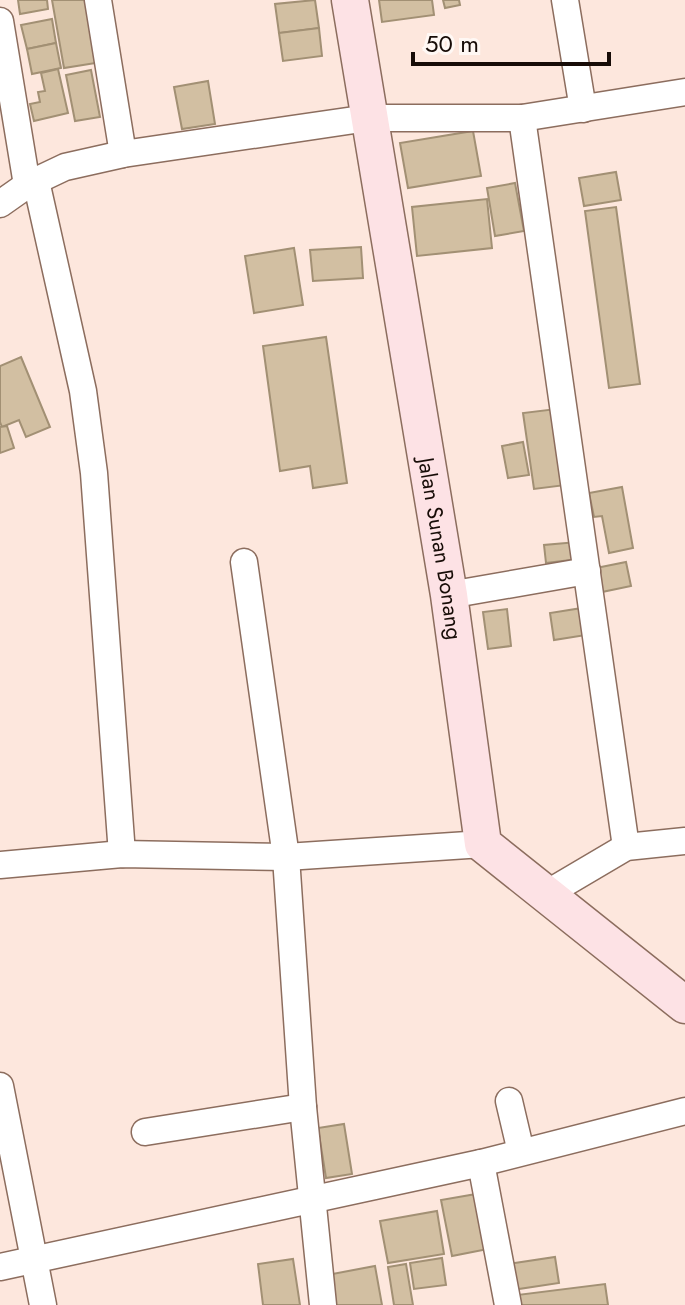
<svg xmlns="http://www.w3.org/2000/svg" width="685" height="1305" font-family="Jost,sans-serif">
	<rect width="100%" height="100%" fill="#fde7dd"/>
	<g fill="#d2bfa2" stroke="#a29074" stroke-width="2">
		<polygon points="18,0 47,0 48,9 20,14"/>
		<polygon points="52,0 92,0 102,62 64,68"/>
		<polygon points="315,0 319,28 279,33 275,4"/>
		<polygon points="379,0 432,0 434,15 382,22"/>
		<polygon points="443,0 459,0 460,5 445,8"/>
		<polygon points="52,19 56,43 27,49 21,25"/>
		<polygon points="319,28 322,56 283,61 279,33"/>
		<polygon points="56,43 61,68 32,74 27,49"/>
		<polygon points="58,69 68,113 34,121 30,104 40,102 38,92 45,91 41,73"/>
		<polygon points="91,70 100,117 75,121 66,75"/>
		<polygon points="208,81 215,124 182,129 174,87"/>
		<polygon points="473,131 481,176 408,188 400,143"/>
		<polygon points="616,172 621,200 584,206 579,178"/>
		<polygon points="515,183 524,231 495,236 487,188"/>
		<polygon points="487,199 492,248 417,256 412,207"/>
		<polygon points="616,207 640,384 609,388 585,211"/>
		<polygon points="361,247 363,278 313,281 310,250"/>
		<polygon points="294,248 303,305 254,313 245,256"/>
		<polygon points="326,337 347,483 313,488 310,466 280,471 263,346"/>
		<polygon points="21,357 50,427 26,437 19,420 2,427 0,422 0,366"/>
		<polygon points="556,409 566,485 534,489 523,413"/>
		<polygon points="7,426 14,448 0,453 0,427"/>
		<polygon points="523,442 529,475 508,478 502,446"/>
		<polygon points="622,487 633,548 609,553 602,516 594,517 589,493"/>
		<polygon points="577,542 579,559 546,563 544,545"/>
		<polygon points="626,562 631,586 602,592 596,568"/>
		<polygon points="582,608 586,635 554,640 550,613"/>
		<polygon points="507,609 511,646 488,649 483,612"/>
		<polygon points="344,1124 352,1174 326,1178 318,1128"/>
		<polygon points="482,1193 493,1248 452,1256 441,1200"/>
		<polygon points="437,1211 444,1254 388,1263 380,1221"/>
		<polygon points="555,1257 559,1283 512,1290 508,1264"/>
		<polygon points="442,1258 446,1285 414,1289 410,1263"/>
		<polygon points="293,1259 300,1305 263,1305 258,1264"/>
		<polygon points="406,1264 413,1305 394,1305 388,1267"/>
		<polygon points="375,1266 382,1305 333,1305 327,1275"/>
		<polygon points="605,1284 608,1305 518,1305 517,1295"/>
	</g>
	<g fill="none" stroke-linecap="round" stroke-linejoin="round">
		<defs>
			<g id="street">
				<polyline points="98,0 123,154"/>
				<polyline points="565,0 583,109"/>
				<polyline points="0,21 27,185"/>
				<polyline points="522,118 626,847"/>
				<polyline points="36,181 83,391 94,473 122,854"/>
				<polyline points="0,204 27,185 65,167 123,154 368,118 522,118 685,92"/>
				<polyline points="244,562 286,857 303,1107 323,1305"/>
				<polyline points="449,595 587,571"/>
				<polyline points="0,865 122,854 286,857 483,844"/>
				<polyline points="548,893 626,847 685,841"/>
				<polyline points="0,1086 43,1305"/>
				<polyline points="509,1101 521,1152"/>
				<polyline points="145,1132 303,1107"/>
				<polyline points="481,1163 508,1305"/>
				<polyline points="0,1267 481,1163 685,1111"/>
			</g>
			<g id="secondary">
				<path id="s1" d="M 350,0 L 449,595 L 483,844 L 685,1005"/>
			</g>
		</defs>
		<use href="#street" stroke="#8c6d5e" stroke-width="29"/>
		<use href="#secondary" stroke="#8c6d5e" stroke-width="39"/>
		<use href="#street" stroke="#fff" stroke-width="26"/>
		<use href="#secondary" stroke="#fde2e5" stroke-width="36"/>
	</g>
	<g text-anchor="middle" stroke-width="8" stroke-linejoin="round" paint-order="stroke">
		<g font-size="22" fill="#170c07" stroke="#fff8f4">
			<text dy="8" stroke="none"><textPath href="#s1" startOffset="556">Jalan Sunan Bonang</textPath></text>
		</g>
	</g>
	<path d="M413 52v12h196v-12" fill="none" stroke="#170c07" stroke-width="4"/>
	<text x="425" y="52" font-size="24" fill="#170c07" stroke="#fff8f4" stroke-width="6" paint-order="stroke">50 m</text>
</svg>
